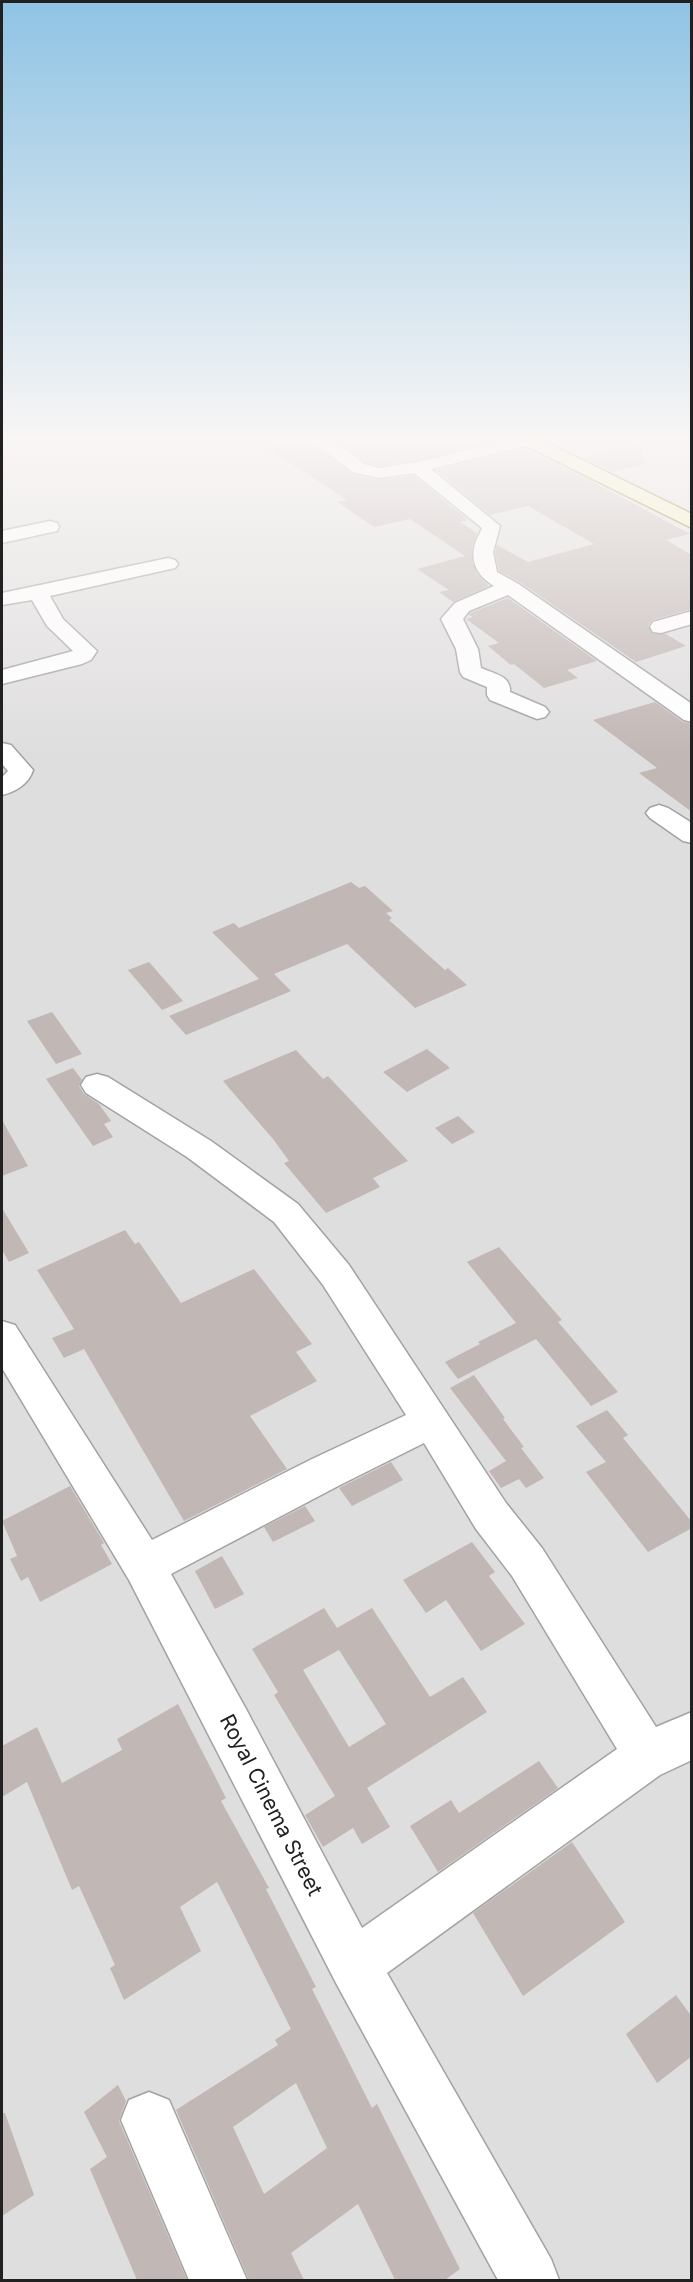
<svg xmlns="http://www.w3.org/2000/svg" width="693" height="2282" font-family="Inter,sans-serif">
	<rect width="100%" height="100%" fill="#f1ece8"/>
	<rect fill="#dfdede" x="2" y="436" width="689" height="1844"/>
	<g fill="#c1b7b4" fill-rule="evenodd">
		<polygon points="249,436 300,436 303,442 326,454 352,474 379,480 413,475 468,520 460,522 477,533 472,548 472,562 477,574 489,586 453,602 439,592 449,590 417,569 465,556 410,519 374,527 337,502 347,500"/>
		<polygon points="328,436 497,436 503,439 418,460 379,466 365,462 340,442"/>
		<polygon points="640,444 645,464 612,472 583,458"/>
		<polygon points="523,449 586,478 690,534 666,540 692,555 692,609 652,620 648,626 653,634 666,634 686,646 636,662 518,581 499,571 495,552 497,545 528,562 594,544 528,506 490,515 436,470"/>
		<polygon points="508,598 597,661 567,670 578,678 544,688 514,664 511,665 488,646 499,643 466,619 473,617 469,615 470,613"/>
		<polygon points="655,702 683,722 692,724 692,812 639,773 657,768 593,720"/>
		<polygon points="351,882 359,888 365,886 393,911 386,913 392,918 389,920 445,970 448,968 467,985 415,1008 347,944 274,974 291,991 186,1035 169,1016 259,979 212,932 234,923 239,928"/>
		<polygon points="149,962 183,1001 162,1010 128,970"/>
		<polygon points="52,1012 82,1054 56,1064 27,1021"/>
		<polygon points="427,1049 450,1068 407,1092 383,1072"/>
		<polygon points="296,1050 323,1079 328,1076 408,1161 373,1178 380,1187 326,1213 284,1163 289,1161 273,1139 223,1081"/>
		<polygon points="73,1068 82,1080 79,1086 84,1094 99,1104 111,1121 104,1124 113,1137 93,1146 46,1079"/>
		<polygon points="458,1116 475,1132 452,1144 435,1128"/>
		<polygon points="2,1120 28,1166 2,1176"/>
		<polygon points="2,1208 29,1253 9,1262 2,1250"/>
		<polygon points="125,1230 135,1244 139,1242 181,1303 254,1269 312,1344 296,1352 317,1381 250,1416 287,1469 184,1521 84,1349 64,1358 52,1338 74,1329 37,1270"/>
		<polygon points="499,1247 562,1320 558,1322 618,1392 591,1406 536,1339 458,1379 445,1362 480,1344 478,1342 516,1323 467,1262"/>
		<polygon points="474,1375 505,1418 503,1419 524,1447 521,1448 544,1478 526,1488 519,1479 501,1488 489,1471 506,1461 450,1388"/>
		<polygon points="607,1410 628,1435 623,1438 692,1522 692,1528 648,1552 586,1472 606,1462 576,1426"/>
		<polygon points="391,1462 403,1480 352,1506 339,1488"/>
		<polygon points="70,1486 104,1543 101,1545 112,1564 40,1602 28,1577 21,1581 10,1559 17,1556 2,1521"/>
		<polygon points="305,1506 315,1521 273,1542 264,1527"/>
		<polygon points="472,1542 495,1572 489,1576 525,1624 481,1651 446,1600 426,1613 403,1580"/>
		<polygon points="222,1556 244,1594 215,1609 195,1571"/>
		<path d="M 324,1608 L 337,1628 L 372,1608 L 430,1697 L 463,1677 L 487,1712 L 367,1788 L 390,1827 L 362,1844 L 353,1828 L 323,1847 L 305,1815 L 335,1796 L 274,1695 L 278,1692 L 252,1649 ZM 339,1650 L 386,1724 L 349,1747 L 303,1670 Z"/>
		<path d="M 178,1704 L 226,1798 L 221,1801 L 269,1888 L 266,1889 L 316,1987 L 312,1989 L 372,2108 L 377,2104 L 460,2269 L 445,2280 L 395,2280 L 358,2204 L 291,2253 L 304,2280 L 249,2280 L 176,2110 L 278,2045 L 275,2040 L 291,2029 L 236,1919 L 217,1882 L 180,1907 L 201,1951 L 124,2000 L 110,1968 L 115,1965 L 79,1886 L 72,1890 L 27,1782 L 2,1797 L 2,1746 L 37,1727 L 62,1783 L 122,1750 L 117,1739 ZM 296,2083 L 327,2148 L 264,2194 L 233,2127 Z"/>
		<polygon points="539,1761 558,1788 438,1872 410,1826 451,1800 459,1813"/>
		<polygon points="572,1842 625,1922 523,1996 473,1913"/>
		<polygon points="676,1995 692,2017 692,2056 657,2083 626,2034"/>
		<polygon points="118,2085 126,2101 119,2121 187,2280 137,2280 90,2169 107,2157 84,2112"/>
		<polygon points="2,2113 5,2113 34,2195 2,2216"/>
	</g>
	<g fill="none" stroke-linecap="round" stroke-linejoin="round">
		<defs>
			<g id="street">
				<path d="M 302,436 L 323,436 L 339,444 L 364,464 L 379,468 L 418,462 L 524,436 L 534,436 L 536,440 L 534,444 L 431,469 L 500,526 L 493,552 L 497,572 L 517,583 L 692,704 L 692,722 L 684,720 L 508,595 L 469,611 L 463,619 L 478,649 L 481,668 C 495,674 511,676 510,692 L 545,707 L 549,712 L 545,717 L 537,719 L 490,700 L 487,695 L 487,687 L 463,677 L 460,672 L 456,649 L 441,619 L 455,603 L 494,586 C 477,576 469,561 476,541 C 478,536 480,533 482,528 L 414,473 L 379,478 L 352,472 L 327,452 L 304,440 Z"/>
				<polygon points="50,521 57,523 59,527 57,531 2,543 2,531"/>
				<polygon points="168,558 175,560 178,564 175,568 50,596 63,619 97,651 91,660 82,664 2,684 2,670 73,651 47,626 32,600 2,605 2,593"/>
				<polygon points="692,611 692,624 661,633 653,632 650,627 653,622"/>
				<path d="M 2,743 L 11,745 L 33,770 C 29,784 15,792 2,795 L 2,777 L 8,771 L 2,764 Z"/>
				<polygon points="659,805 668,808 692,823 692,843 683,841 650,818 646,813 650,808"/>
				<path d="M 97,1074 L 108,1077 L 211,1141 L 298,1204 L 349,1265 L 506,1503 L 542,1548 L 656,1727 L 692,1712 L 692,1760 L 660,1775 L 387,1973 L 551,2259 L 559,2280 L 498,2280 L 336,1983 L 129,1580 L 2,1368 L 2,1321 L 15,1325 L 152,1540 L 312,1459 L 406,1415 L 323,1285 L 274,1222 L 187,1157 L 86,1093 L 81,1085 L 86,1077 ZM 424,1443 L 476,1529 L 512,1576 L 617,1749 L 362,1928 L 246,1709 L 171,1574 L 340,1485 Z"/>
				<polygon points="149,2092 169,2100 247,2280 189,2280 121,2120 129,2100"/>
			</g>
			<polygon id="secondary" points="512,436 533,436 692,514 692,528 514,440"/>
		</defs>
		<use href="#street" stroke="#a2a2a2" stroke-width="3"/>
		<use href="#secondary" stroke="#777208" stroke-width="3"/>
		<use href="#street" fill="#fff" fill-rule="evenodd"/>
		<use href="#secondary" fill="#f8f2be" fill-rule="evenodd"/>
	</g>
	<linearGradient id="sky" x2="0" y2="1"><stop stop-color="#8fc3e4"/><stop offset="0.58" stop-color="#f9f6f5"/><stop offset="1" stop-color="#f9f6f5" stop-opacity="0"/></linearGradient>
	<rect width="693" height="755" fill="url(#sky)"/>
	<g text-anchor="middle" stroke-width="4.5" stroke-linejoin="round" paint-order="stroke">
		<g font-size="21" fill="#212121" stroke="#fff">
			<text transform="translate(271 1805) rotate(63)" y="7">Royal Cinema Street</text>
		</g>
	</g>
	<rect width="693" height="2282" fill="none" stroke="#212121" stroke-width="6"/>
</svg>
